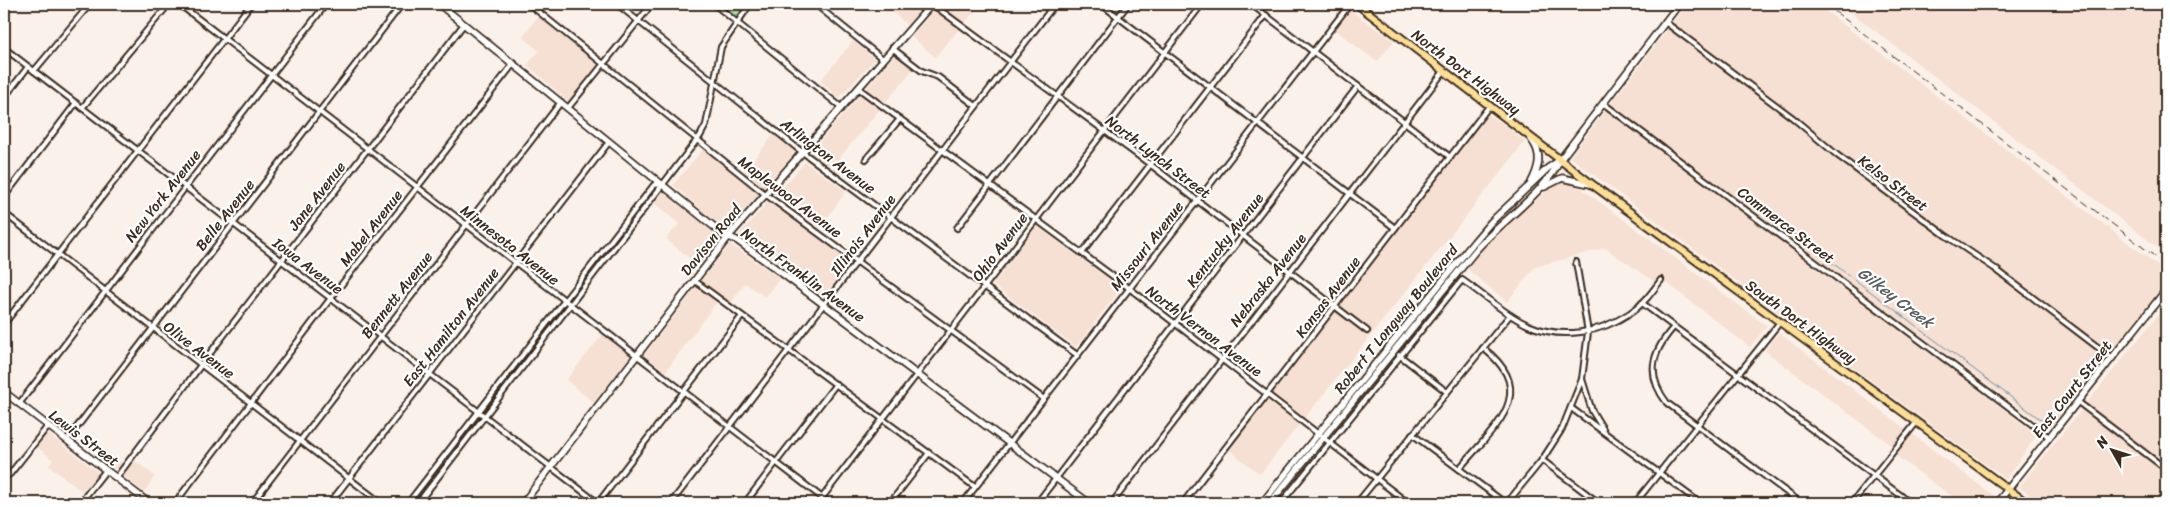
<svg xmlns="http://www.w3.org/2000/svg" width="2170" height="507" font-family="Sriracha,sans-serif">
	<rect width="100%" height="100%" fill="#fbf1eb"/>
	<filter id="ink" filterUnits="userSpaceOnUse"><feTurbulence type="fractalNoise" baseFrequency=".02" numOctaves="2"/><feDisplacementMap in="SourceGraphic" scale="10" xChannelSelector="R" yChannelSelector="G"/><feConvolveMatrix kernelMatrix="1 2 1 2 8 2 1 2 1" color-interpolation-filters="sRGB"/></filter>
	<g filter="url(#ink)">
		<g fill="#f6e0d3">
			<polygon points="888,4 926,4 907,25 886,6"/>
			<polygon points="940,4 981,4 935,57 911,36"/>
			<polygon points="1687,4 1817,4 2166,272 2166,282 2053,425 2046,427 1813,256 1808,263 1867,304 2037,435 2006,479 1830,351 1570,157"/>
			<polygon points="1840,4 2166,4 2166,254"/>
			<polygon points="1350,10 1394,41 1377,62 1335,30"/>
			<polygon points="538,16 598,65 569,102 527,65 539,51 523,37"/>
			<polygon points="853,41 875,59 839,98 820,81"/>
			<polygon points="896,54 914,68 832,167 810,153"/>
			<polygon points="1489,115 1502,123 1525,142 1260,474 1229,450 1484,118"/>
			<polygon points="774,134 796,151 727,231 673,185 704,148 739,178"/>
			<polygon points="805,162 846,191 820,228 777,194"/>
			<polygon points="1557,183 1574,183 1767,326 1750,347 1659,277 1655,282 1605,248 1535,267 1507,302 1467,269 1490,238"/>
			<polygon points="663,192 720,238 699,266 666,239 679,224 654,203"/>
			<polygon points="768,202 851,261 822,298 738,236"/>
			<polygon points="1037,226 1121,288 1076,347 993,285"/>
			<polygon points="730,244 780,278 765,297 745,283 731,303 721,296 666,371 644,355"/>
			<polygon points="2166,305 2166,503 2040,503 2019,487"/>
			<polygon points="1779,333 1994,496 1988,503 1948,503 1953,497 1896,456 1891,445 1765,351"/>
			<polygon points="603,334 631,355 594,403 566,380"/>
			<polygon points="47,433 99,473 83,492 49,466 53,460 37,447"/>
			<polygon points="102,448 129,468 135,461 155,476 144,492 96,454"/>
		</g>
		<polygon fill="#aadd9f" stroke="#72845e" points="719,4 748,4 741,14 736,16"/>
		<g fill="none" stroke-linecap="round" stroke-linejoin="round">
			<polyline stroke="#758fa3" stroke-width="1" points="1743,187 1742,194 1746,198 2044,422"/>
			<defs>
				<g id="street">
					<polyline points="179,4 829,503"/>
					<polyline points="529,4 765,194 1044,399"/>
					<polyline points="617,4 797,148 1077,355"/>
					<polyline points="714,4 841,107"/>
					<polyline points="815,4 883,59"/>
					<polyline points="916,4 925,11"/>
					<polyline points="932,4 1151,165 1367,331"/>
					<polyline points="1041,4 1050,10"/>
					<polyline points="1101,4 1395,228"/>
					<polyline points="1251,4 1450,157"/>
					<polyline points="1665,22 1793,118 1837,155 1945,235 1994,268 2112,358"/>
					<polyline points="4,48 598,503"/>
					<polyline points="892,48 922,71 938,77 976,106"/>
					<polyline points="34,71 90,4"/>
					<polyline points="858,88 1129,288 1408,503"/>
					<polyline points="4,98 28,67"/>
					<polyline points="1604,104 2049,437"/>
					<polyline points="82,108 169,4"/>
					<polyline points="568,108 652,4"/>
					<polyline points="866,159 900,119"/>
					<polyline points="4,197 76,103"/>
					<polyline points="4,213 381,503"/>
					<polyline points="957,228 1128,4"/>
					<polyline points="1082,253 1266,15"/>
					<polyline points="695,281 975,487"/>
					<polyline points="1642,303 1911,503"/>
					<polyline points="4,324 251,4"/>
					<path d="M 1673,328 C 1651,353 1646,376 1667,403 L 1801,503"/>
					<polyline points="1399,355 1447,392"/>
					<polyline points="1582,379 1592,411 1603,429"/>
					<polyline points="2078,402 2166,469"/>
					<polyline points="19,404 326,4"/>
					<polyline points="1571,408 1700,503"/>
					<polyline points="1412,434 1505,503"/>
					<polyline points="67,440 402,4"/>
					<polyline points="1542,460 1599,503"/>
					<path d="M 1459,469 C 1492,429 1542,393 1483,348"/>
					<polyline points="4,477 10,474 48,426"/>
					<polyline points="116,478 204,361 464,24"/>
					<polyline points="80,503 106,470"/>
					<polyline points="175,503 331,298 514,63"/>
					<polyline points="252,503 561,102"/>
					<polyline points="330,503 609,142"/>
					<polyline points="408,503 654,185 663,184"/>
					<polyline points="418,503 700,136 706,125 721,47 750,4"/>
					<polyline points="598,503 742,316"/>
					<polyline points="671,503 1055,4"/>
					<polyline points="745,503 836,384"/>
					<polyline points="818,503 1202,4"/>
					<polyline points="890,503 929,453"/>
					<polyline points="963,503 1350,4"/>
					<polyline points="1037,503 1358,86"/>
					<polyline points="1112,503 1444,71"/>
					<polyline points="1183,503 1490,105"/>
					<path d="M 1281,503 L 1462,280 C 1484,295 1504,314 1528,325 C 1562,340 1600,333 1630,313 C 1643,305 1652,292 1661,280"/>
					<polyline points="1357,503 1510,315"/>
					<polyline points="1507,503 1542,460 1562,429 1582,379 1588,332 1576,262"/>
					<polyline points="1635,503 1780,322"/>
					<polyline points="1852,503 1916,423"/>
				</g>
				<g id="secondary">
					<polyline points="439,4 723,234 738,241 775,268 1089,503"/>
					<path d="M 1531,183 C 1539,168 1543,154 1531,139"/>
					<polyline points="1544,187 1562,178 1590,184"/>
					<polyline points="4,392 149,503"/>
					<polyline points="523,503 729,236 932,4"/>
					<polyline points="1262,503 1474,242 1491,222 1548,168 1560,160"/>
					<path d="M 1270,503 L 1476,250 C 1501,221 1544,194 1560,160 L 1679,4"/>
					<polyline points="1997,503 2166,290"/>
				</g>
				<polyline id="primary" points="1357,4 1593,185 2027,503"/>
			</defs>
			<use href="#street" stroke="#3b2a1e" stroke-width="8"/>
			<use href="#secondary" stroke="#3b2a1e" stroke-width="9"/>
			<use href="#primary" stroke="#3b2a1e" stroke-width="10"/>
			<use href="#street" stroke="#fff" stroke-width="4"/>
			<use href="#secondary" stroke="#fff" stroke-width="5.5"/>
			<use href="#primary" stroke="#fcde96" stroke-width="6"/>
			<polyline stroke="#3b2a1e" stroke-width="1" stroke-dasharray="8 4" stroke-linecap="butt" points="1825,4 2166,265"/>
		</g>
	</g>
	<g text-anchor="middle" stroke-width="4.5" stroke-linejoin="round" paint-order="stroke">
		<g font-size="15" fill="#3b2a1e" stroke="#fff">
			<text transform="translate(1466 72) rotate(37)" y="5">North Dort Highway</text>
			<text transform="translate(828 156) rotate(37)" y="5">Arlington Avenue</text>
			<text transform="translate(1158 157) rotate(37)" y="5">North Lynch Street</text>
			<text transform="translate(1893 183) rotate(37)" y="5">Kelso Street</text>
			<text transform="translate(163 196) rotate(-52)" y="5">New York Avenue</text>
			<text transform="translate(317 196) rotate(-52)" y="5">Jane Avenue</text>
			<text transform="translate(790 197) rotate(37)" y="5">Maplewood Avenue</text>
			<text transform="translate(225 215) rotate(-52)" y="5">Belle Avenue</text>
			<text transform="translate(1786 225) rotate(37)" y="5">Commerce Street</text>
			<text transform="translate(371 228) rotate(-52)" y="5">Mabel Avenue</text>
			<text transform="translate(863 235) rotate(-53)" y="5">Illinois Avenue</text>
			<text transform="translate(711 240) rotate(-51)" y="5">Davison Road</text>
			<text transform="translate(1225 240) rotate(-52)" y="5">Kentucky Avenue</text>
			<text transform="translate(510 245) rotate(38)" y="5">Minnesota Avenue</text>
			<text transform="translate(1147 246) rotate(-52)" y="5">Missouri Avenue</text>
			<text transform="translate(1000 247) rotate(-53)" y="5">Ohio Avenue</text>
			<text transform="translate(308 266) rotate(37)" y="5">Iowa Avenue</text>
			<text transform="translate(803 275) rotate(36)" y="5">North Franklin Avenue</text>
			<text transform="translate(1268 280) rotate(-52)" y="5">Nebraska Avenue</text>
			<text transform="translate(397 295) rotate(-52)" y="5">Bennett Avenue</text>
			<text transform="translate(1328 297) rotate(-53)" y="5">Kansas Avenue</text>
			<text transform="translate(1396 319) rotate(-51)" y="5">Robert T Longway Boulevard</text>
			<text transform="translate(1801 322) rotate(36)" y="5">South Dort Highway</text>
			<text transform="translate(451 327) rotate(-52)" y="5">East Hamilton Avenue</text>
			<text transform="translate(1204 331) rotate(37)" y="5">North Vernon Avenue</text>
			<text transform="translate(199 350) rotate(37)" y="5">Olive Avenue</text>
			<text transform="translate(2072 389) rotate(-52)" y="5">East Court Street</text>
			<text transform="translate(84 438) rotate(37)" y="5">Lewis Street</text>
		</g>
		<g font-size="16" font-style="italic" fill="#585d60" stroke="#fff">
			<text transform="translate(1896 297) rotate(37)" y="6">Gilkey Creek</text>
		</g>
	</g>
	<rect width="2170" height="507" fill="none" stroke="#fff" stroke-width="20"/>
	<rect x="10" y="10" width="2150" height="487" fill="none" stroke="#3b2a1e" stroke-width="2" filter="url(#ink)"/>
	<g transform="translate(2112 450) rotate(309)" stroke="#ffffff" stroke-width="4" paint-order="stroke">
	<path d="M0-4L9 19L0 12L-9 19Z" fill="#3b2a1e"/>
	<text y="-8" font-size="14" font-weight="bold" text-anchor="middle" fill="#3b2a1e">N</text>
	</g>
</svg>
